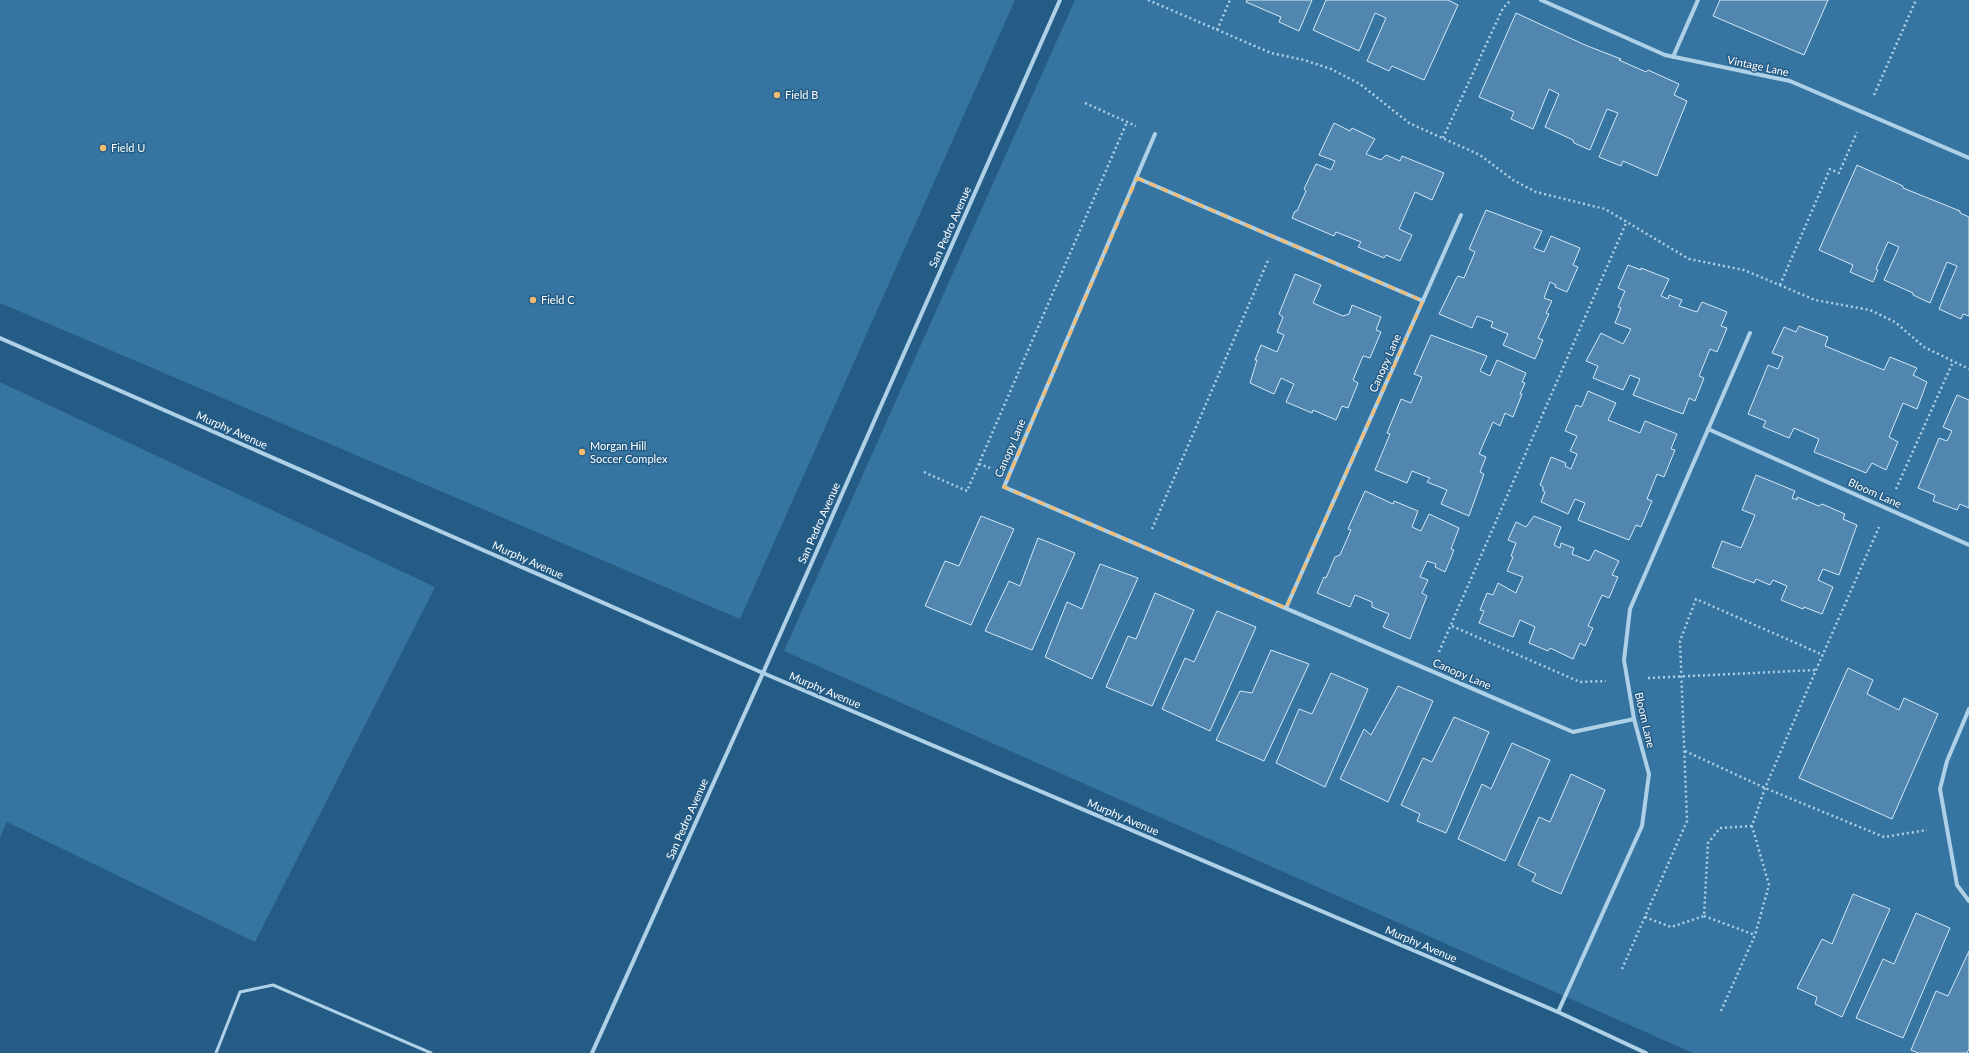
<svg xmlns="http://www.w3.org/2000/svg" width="1969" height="1053" font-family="Lato,sans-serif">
	<rect width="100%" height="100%" fill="#255c85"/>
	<g fill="#3675a1">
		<polygon points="0,0 1015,0 740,619 0,303"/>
		<polygon points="1075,0 1969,0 1969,1053 1693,1053 784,651"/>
		<polygon points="0,382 435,587 255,942 7,822 0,837"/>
	</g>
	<g fill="#5187af" stroke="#d2e8f6">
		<polygon points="1247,0 1312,0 1299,31 1279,22 1281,17 1246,2"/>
		<polygon points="1326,0 1448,0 1458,5 1424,80 1392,66 1389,71 1367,61 1386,18 1375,13 1359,51 1313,30"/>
		<polygon points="1720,0 1828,0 1804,55 1713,16"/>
		<polygon points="1516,13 1585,45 1621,59 1619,60 1646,72 1648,70 1679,84 1674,95 1687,101 1657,176 1623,161 1621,166 1599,157 1618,113 1607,109 1590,150 1574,143 1573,140 1545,127 1559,94 1549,89 1533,129 1511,119 1514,112 1479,97"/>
		<polygon points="1334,123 1350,131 1352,128 1375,139 1366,154 1381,160 1386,155 1400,161 1402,156 1444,173 1432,200 1415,192 1399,229 1412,235 1400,261 1386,255 1384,258 1358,247 1361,242 1336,232 1334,236 1292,218 1295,211 1297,211 1306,191 1304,189 1316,164 1331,170 1335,161 1319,155"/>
		<polygon points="1857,165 1903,186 1903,188 1960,211 1960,213 1969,217 1969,316 1963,314 1961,319 1939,309 1957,266 1947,262 1930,303 1913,295 1913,293 1884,280 1899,247 1888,242 1876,269 1878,270 1873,282 1850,272 1853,265 1819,250"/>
		<polygon points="1486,210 1542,231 1534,248 1544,252 1551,236 1580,248 1573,265 1578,267 1567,292 1555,287 1556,285 1550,282 1544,298 1552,301 1546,313 1549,314 1538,338 1543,340 1535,359 1503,345 1508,334 1491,327 1493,322 1477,316 1472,328 1439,314 1456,279 1458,276 1464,278 1475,252 1469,249"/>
		<polygon points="1628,265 1641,270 1641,268 1669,279 1661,296 1668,299 1669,295 1682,300 1679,306 1697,312 1702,302 1727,312 1721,326 1727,328 1717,352 1710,349 1699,376 1704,378 1695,401 1689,398 1683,414 1633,395 1640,379 1630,375 1623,390 1593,378 1598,366 1586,361 1601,333 1623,344 1631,329 1615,323 1621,308 1618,307 1625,291 1618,288"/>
		<polygon points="1295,274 1321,285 1313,303 1343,316 1349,314 1352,305 1381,317 1376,330 1381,332 1370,358 1363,356 1353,380 1358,383 1348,408 1342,406 1336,420 1313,410 1312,413 1286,402 1294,384 1281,378 1274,394 1250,383 1257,360 1255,360 1261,345 1277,352 1284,335 1277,332 1283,317 1279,314"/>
		<polygon points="1799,326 1828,337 1825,346 1884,370 1890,357 1917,368 1913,375 1927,382 1917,409 1903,403 1889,437 1898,442 1886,470 1872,463 1866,473 1814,452 1819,439 1794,428 1789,438 1763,427 1766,421 1748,414 1768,365 1778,369 1783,357 1772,353 1784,327 1796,332"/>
		<polygon points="1431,335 1487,356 1480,371 1490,376 1497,360 1526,373 1522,382 1525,383 1520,394 1522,394 1513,417 1505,413 1500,426 1493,422 1479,454 1486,457 1480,472 1484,474 1469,516 1441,504 1447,490 1427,482 1430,478 1412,471 1407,483 1375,470 1390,434 1387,433 1401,399 1411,403 1422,377 1414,374"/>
		<polygon points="1588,391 1616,403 1608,420 1640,433 1645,421 1677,434 1671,449 1675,450 1664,477 1657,474 1647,499 1652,501 1641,527 1636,525 1629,540 1578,520 1585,503 1575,499 1568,514 1541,502 1545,492 1543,491 1543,487 1540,485 1551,457 1566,463 1565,466 1571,469 1577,454 1570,451 1577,436 1565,431 1576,405 1581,407 1582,406"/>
		<polygon points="1957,395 1969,400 1969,508 1960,504 1957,510 1933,501 1935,495 1918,488 1939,438 1947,441 1952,431 1943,427"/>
		<polygon points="1756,475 1795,491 1792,498 1797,500 1797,497 1819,506 1822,504 1845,514 1843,519 1857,525 1839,575 1823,569 1818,580 1833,587 1822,614 1804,607 1803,609 1781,600 1787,586 1773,580 1770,585 1756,579 1754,583 1712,567 1722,541 1741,548 1755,515 1742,510"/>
		<polygon points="1365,491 1393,504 1394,501 1418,511 1412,527 1421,531 1429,514 1459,528 1451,549 1454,550 1445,572 1435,567 1436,564 1427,561 1420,577 1428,580 1422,593 1427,596 1410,639 1383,627 1389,614 1372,607 1372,602 1355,595 1350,607 1317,593 1324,577 1326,578 1335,557 1340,555 1351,530 1348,529"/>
		<polygon points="981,516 1014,529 971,625 925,606 945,561 959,566"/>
		<polygon points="1534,516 1561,527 1554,545 1560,548 1561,543 1574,548 1572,554 1589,561 1595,550 1619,561 1612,575 1618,577 1609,598 1602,595 1588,626 1593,628 1585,646 1580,643 1573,659 1550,648 1548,651 1529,643 1535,627 1520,620 1513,637 1479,623 1484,611 1480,610 1487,593 1493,595 1498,583 1516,593 1517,590 1523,577 1507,571 1513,557 1511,556 1516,543 1508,540 1516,522 1526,527"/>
		<polygon points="1038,538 1075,553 1032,650 985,631 1009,581 1020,586"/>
		<polygon points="1100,564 1138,578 1092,679 1045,657 1067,602 1082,609"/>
		<polygon points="1155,593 1194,610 1152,706 1106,687 1128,636 1136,639"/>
		<polygon points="1217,611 1256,627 1210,731 1162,709 1185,658 1194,662"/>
		<polygon points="1271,650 1309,664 1264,761 1216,740 1240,691 1252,693"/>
		<polygon points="1848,668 1873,680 1867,694 1899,710 1904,698 1938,714 1892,819 1799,778"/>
		<polygon points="1331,673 1368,689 1325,787 1276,763 1299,709 1312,714"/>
		<polygon points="1398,686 1433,701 1388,802 1340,779 1364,729 1371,735"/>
		<polygon points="1454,717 1489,732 1446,833 1417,821 1420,814 1401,805 1423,758 1432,762"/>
		<polygon points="1512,743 1550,760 1505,861 1458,839 1482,784 1491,789"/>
		<polygon points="1571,774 1605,790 1561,894 1532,881 1536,874 1518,865 1539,817 1550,822"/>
		<polygon points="1853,894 1890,909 1842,1017 1815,1004 1817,997 1797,988 1822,939 1832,944"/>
		<polygon points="1916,913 1950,928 1903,1038 1856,1018 1883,959 1894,964"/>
		<polygon points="1969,951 1969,1049 1967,1053 1918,1053 1911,1050 1936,991 1948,996"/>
	</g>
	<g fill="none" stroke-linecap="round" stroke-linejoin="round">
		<g stroke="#aed1e8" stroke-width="2.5" stroke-dasharray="2 3" stroke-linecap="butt">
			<polyline points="1148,0 1271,53 1304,60 1331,69 1360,84 1409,123 1480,155 1513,180 1536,192 1605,209 1689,259 1744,270 1815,300 1870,310 1895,322 1924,347 1969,369"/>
			<polyline points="1217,30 1230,0"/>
			<polyline points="1874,95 1916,0"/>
			<polyline points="1085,103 1136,126"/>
			<polyline points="1443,138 1503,8 1511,0"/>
			<polyline points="1780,285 1830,169 1839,173 1857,132"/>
			<polyline points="979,464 990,468"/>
			<polyline points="924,472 967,491 1127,122"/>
			<polyline points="1896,489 1953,362"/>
			<polyline points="1152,529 1269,258"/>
			<polyline points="1452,626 1580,682 1606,681"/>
			<polyline points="1439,652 1627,221"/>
			<polyline points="1648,678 1816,670"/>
			<polyline points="1685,751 1765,788 1884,837 1927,830"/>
			<polyline points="1704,916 1755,935"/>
			<polyline points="1645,917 1671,927 1704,916 1708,843 1720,828 1752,826"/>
			<polyline points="1622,969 1687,821 1680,641 1696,599 1823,655"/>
			<polyline points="1721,1011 1755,935 1769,885 1752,826 1765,788 1816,670 1879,527"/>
		</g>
		<polyline stroke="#aed1e8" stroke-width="3" points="216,1053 240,992 273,985 431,1053"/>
		<g stroke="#aed1e8" stroke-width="4">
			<polyline points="1541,0 1665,55 1790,81 1969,158"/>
			<polyline points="1673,57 1698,0"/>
			<polyline points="1155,134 1004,487 1573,732 1634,719"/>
			<polyline points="1137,178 1423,301"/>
			<polyline points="0,338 763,673 1558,1012 1646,1053"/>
			<polyline points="1708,429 1969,545"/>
			<polyline points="1286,608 1461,215"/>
			<polyline points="1969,709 1947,761 1940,789 1957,885 1969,901"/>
			<polyline points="1558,1012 1642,826 1649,774 1634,719 1624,660 1630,609 1750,333"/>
			<polyline points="592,1053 763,673 1060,0"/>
		</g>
	</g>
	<path fill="none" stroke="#f2bc72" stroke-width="3" stroke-dasharray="8 5" stroke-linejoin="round" d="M 1137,178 L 1423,301 L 1286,608 L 1004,487 Z"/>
	<g fill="#f2bc72" stroke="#255c85" stroke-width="1.5">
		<circle cx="777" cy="95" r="4"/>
		<circle cx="103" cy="148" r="4"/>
		<circle cx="533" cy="300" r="4"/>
		<circle cx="582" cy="452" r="4"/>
	</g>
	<g text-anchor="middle" stroke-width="3" stroke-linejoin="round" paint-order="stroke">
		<g font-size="11" fill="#fff" stroke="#255c85">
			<text transform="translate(1758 66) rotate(12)" y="4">Vintage Lane</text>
			<text transform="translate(950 227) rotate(-66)" y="4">San Pedro Avenue</text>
			<text transform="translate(1385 363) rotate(-66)" y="4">Canopy Lane</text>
			<text transform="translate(232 430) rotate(24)" y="4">Murphy Avenue</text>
			<text transform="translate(1010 448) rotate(-67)" y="4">Canopy Lane</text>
			<text transform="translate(1875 493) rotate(24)" y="4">Bloom Lane</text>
			<text transform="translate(819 523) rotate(-66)" y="4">San Pedro Avenue</text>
			<text transform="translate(528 560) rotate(24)" y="4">Murphy Avenue</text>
			<text transform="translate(1462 674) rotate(23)" y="4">Canopy Lane</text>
			<text transform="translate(825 690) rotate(23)" y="4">Murphy Avenue</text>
			<text transform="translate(1645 720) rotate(77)" y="4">Bloom Lane</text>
			<text transform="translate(1123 817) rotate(23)" y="4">Murphy Avenue</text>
			<text transform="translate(687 819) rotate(-66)" y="4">San Pedro Avenue</text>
			<text transform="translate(1421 944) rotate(23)" y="4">Murphy Avenue</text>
		</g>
		<g font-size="11" fill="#fff" stroke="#255c85" text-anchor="start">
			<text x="785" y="99">Field B</text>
			<text x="111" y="152">Field U</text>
			<text x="541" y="304">Field C</text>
			<text x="590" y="450">Morgan Hill<tspan x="590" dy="13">Soccer Complex</tspan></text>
		</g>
	</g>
</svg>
